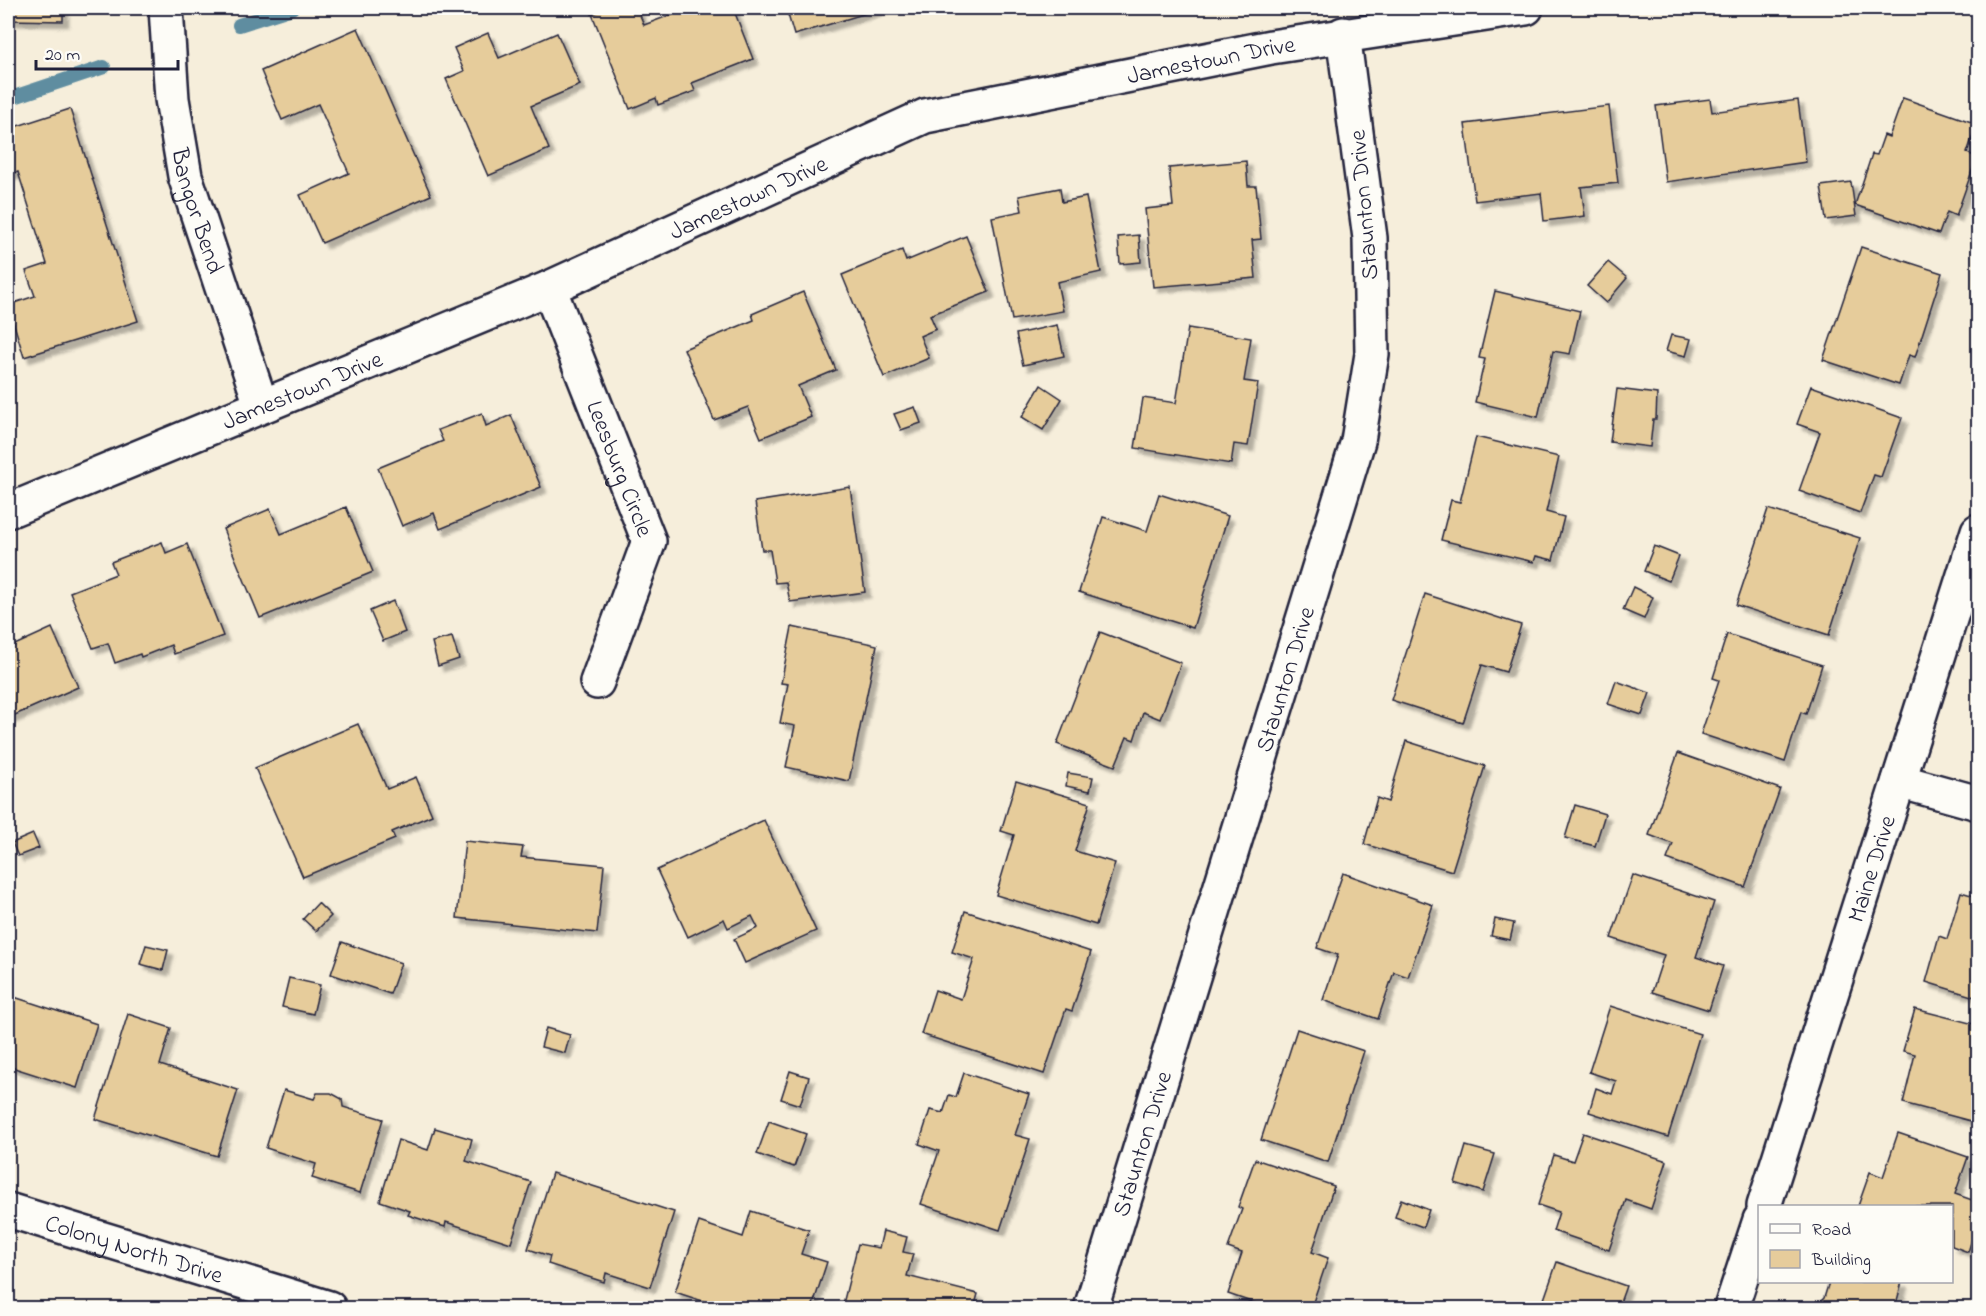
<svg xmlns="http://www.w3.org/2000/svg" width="1986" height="1316" font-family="'Indie Flower',sans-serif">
	<defs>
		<filter id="shadow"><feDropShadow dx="5.5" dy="5.5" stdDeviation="1.5" flood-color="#0004"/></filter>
	</defs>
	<rect width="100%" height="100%" fill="#f6eedb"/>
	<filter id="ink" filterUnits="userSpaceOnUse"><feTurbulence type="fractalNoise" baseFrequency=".0167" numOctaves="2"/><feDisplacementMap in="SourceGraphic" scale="12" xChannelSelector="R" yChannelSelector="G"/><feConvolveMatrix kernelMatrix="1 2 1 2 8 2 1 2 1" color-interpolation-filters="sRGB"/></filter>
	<g filter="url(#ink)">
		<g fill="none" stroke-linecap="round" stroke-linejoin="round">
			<g stroke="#5e8da0" stroke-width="14">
				<polyline points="239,25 292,8"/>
				<polyline points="8,99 104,67"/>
			</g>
		</g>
		<g fill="#e6cc9b" stroke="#22223b" stroke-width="1.5" filter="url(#shadow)">
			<polygon points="8,8 63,8 63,21 8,20"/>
			<polygon points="609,8 637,8 644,25 689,8 733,8 753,59 692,83 695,91 658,105 656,98 630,109 592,14"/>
			<polygon points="786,8 883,8 794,35"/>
			<polygon points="358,28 431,195 322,243 300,195 349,173 318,104 282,120 261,71"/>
			<polygon points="488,33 499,58 557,33 580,85 531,106 549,149 488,176 446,79 464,71 454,48"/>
			<polygon points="1903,98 1977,124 1967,153 1977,157 1956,216 1947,212 1939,234 1855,205 1872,154 1877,155 1884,135 1889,137"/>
			<polygon points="1710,99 1712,112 1798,100 1806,162 1666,182 1656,106"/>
			<polygon points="1609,106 1618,183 1581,187 1585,216 1544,221 1541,193 1475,201 1465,124"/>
			<polygon points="70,109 138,321 24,357 8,305 35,296 26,271 47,264 18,172 8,175 8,129"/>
			<polygon points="1246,161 1248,186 1256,186 1261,239 1252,240 1256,278 1153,287 1145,209 1173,206 1169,168"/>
			<polygon points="1851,182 1856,216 1826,220 1821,186"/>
			<polygon points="1060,188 1062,202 1086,197 1101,272 1057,282 1063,311 1012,320 992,217 1022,211 1019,196"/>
			<polygon points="1139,235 1141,262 1120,264 1118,237"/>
			<polygon points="966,236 989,292 930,315 936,329 920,336 929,358 884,377 842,275 902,250 906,261"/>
			<polygon points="1861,247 1942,273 1915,357 1909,355 1899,385 1823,360"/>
			<polygon points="1608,262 1627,278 1606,303 1587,286"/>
			<polygon points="1495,291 1580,311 1570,354 1553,351 1538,417 1475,402 1485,359 1479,358"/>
			<polygon points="803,292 836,370 798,386 811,417 761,438 748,407 714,420 684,349 754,320 752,314"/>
			<polygon points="1057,325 1064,356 1023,365 1016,334"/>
			<polygon points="1188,328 1251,338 1244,381 1258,383 1248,446 1234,444 1231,464 1135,448 1143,398 1176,403"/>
			<polygon points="1671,335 1691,339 1686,356 1666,351"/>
			<polygon points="1041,385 1062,399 1043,430 1022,417"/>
			<polygon points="1811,386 1902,418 1881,477 1874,475 1860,513 1799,491 1820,432 1797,424"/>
			<polygon points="1617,389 1657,394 1656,419 1653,419 1650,447 1610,442"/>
			<polygon points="915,407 921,423 901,430 894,414"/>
			<polygon points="482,413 486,426 511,415 541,487 440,529 434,513 402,526 378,468 443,441 438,430"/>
			<polygon points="1476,437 1559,457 1546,512 1564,517 1553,560 1536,556 1534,562 1441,540 1451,500 1460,502"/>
			<polygon points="850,487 865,592 790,602 786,582 775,583 770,550 762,550 755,502"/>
			<polygon points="1159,494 1228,516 1193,628 1079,592 1103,517 1147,531"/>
			<polygon points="346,507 373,572 260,618 223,529 270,509 281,534"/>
			<polygon points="1768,509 1860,538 1829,635 1736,605"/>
			<polygon points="162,542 166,553 187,544 223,636 174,654 171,645 141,657 140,654 115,663 108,643 93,648 70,592 116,574 111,562"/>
			<polygon points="1654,546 1679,556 1669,581 1644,571"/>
			<polygon points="1633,587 1653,597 1644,619 1623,610"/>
			<polygon points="1425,594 1521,625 1506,672 1482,665 1463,723 1391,700"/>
			<polygon points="393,601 405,632 383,641 370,611"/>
			<polygon points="792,627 877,645 849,781 786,767 795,726 780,723 788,684 781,683"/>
			<polygon points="52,628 78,687 8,718 8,648"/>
			<polygon points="1100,632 1181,663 1160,719 1143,712 1134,740 1127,737 1115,766 1057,744"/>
			<polygon points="1727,634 1822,665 1806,714 1801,712 1785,762 1701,734 1719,680 1713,678"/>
			<polygon points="452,637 459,659 438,666 432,642"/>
			<polygon points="1616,681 1650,693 1642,715 1608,704"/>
			<polygon points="358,724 387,789 416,777 432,815 392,832 395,839 303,877 255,768"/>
			<polygon points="1406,741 1485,766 1452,871 1364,844 1377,798 1388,802"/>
			<polygon points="1678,753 1780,789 1745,887 1667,859 1673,844 1649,835"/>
			<polygon points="1068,773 1093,777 1090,791 1066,786"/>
			<polygon points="1016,781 1090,803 1075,851 1115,863 1096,925 996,895 1014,835 1001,831"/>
			<polygon points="1575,805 1605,814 1595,846 1565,838"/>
			<polygon points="764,820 816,931 745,963 734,939 758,928 752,916 728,928 724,919 688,937 657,870"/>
			<polygon points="33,834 39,848 18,856 12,843"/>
			<polygon points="465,841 523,847 521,857 604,865 597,933 457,918"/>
			<polygon points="1343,873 1433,905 1408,977 1394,972 1378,1019 1323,1000 1338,955 1317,948"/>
			<polygon points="1633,875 1714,902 1696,957 1723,966 1709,1010 1652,992 1664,955 1611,938"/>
			<polygon points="1961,892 1978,897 1978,998 1926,982 1939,936 1947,939"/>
			<polygon points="318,903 331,916 316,931 303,919"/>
			<polygon points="965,911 1091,952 1072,1011 1066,1009 1044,1074 921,1034 935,990 961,999 974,959 952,952"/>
			<polygon points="1495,919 1514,923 1510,940 1491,936"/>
			<polygon points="342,942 401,963 390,994 331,974"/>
			<polygon points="146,945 168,950 163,970 140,964"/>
			<polygon points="289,978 320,985 313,1014 282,1007"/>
			<polygon points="8,995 97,1024 77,1088 8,1066"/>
			<polygon points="1610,1006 1700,1034 1668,1137 1589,1112 1596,1088 1612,1094 1616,1081 1589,1072"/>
			<polygon points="1915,1009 1978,1025 1978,1123 1903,1103 1915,1054 1903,1051"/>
			<polygon points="128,1014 171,1028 160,1065 238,1090 217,1156 95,1119"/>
			<polygon points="546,1028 570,1035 565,1053 541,1047"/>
			<polygon points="1297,1029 1364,1051 1328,1162 1261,1140"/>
			<polygon points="790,1071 809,1077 800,1105 781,1099"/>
			<polygon points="964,1073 1029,1094 1015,1135 1030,1139 1000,1230 921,1204 939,1151 919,1144 930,1110 943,1113 949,1095 956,1097"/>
			<polygon points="284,1090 314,1099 317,1093 331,1093 342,1099 343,1107 383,1119 360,1193 312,1178 316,1164 266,1148"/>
			<polygon points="769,1121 806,1134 794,1167 757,1154"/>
			<polygon points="435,1128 472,1139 466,1161 531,1182 511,1243 446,1222 445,1227 408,1215 410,1211 380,1201 398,1140 428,1150"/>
			<polygon points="1583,1133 1667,1161 1651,1209 1626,1200 1609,1250 1553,1231 1559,1212 1538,1205 1554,1155 1573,1161"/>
			<polygon points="1898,1133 1968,1157 1955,1194 1978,1202 1978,1220 1968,1252 1952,1246 1952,1206 1858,1206 1870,1172 1883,1177"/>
			<polygon points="1466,1146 1495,1154 1483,1192 1455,1183"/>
			<polygon points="1255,1159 1334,1186 1312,1252 1328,1258 1311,1308 1269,1308 1228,1294 1242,1253 1228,1248 1242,1209 1238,1207"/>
			<polygon points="552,1173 674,1212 650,1287 606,1273 604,1282 548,1264 550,1256 528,1249"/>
			<polygon points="1401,1199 1429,1210 1423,1227 1395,1217"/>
			<polygon points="751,1211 809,1230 801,1254 827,1262 812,1308 753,1308 730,1301 727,1308 724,1308 675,1292 699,1222 743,1237"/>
			<polygon points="883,1231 907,1237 903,1252 913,1254 907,1276 978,1294 974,1308 842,1308 858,1244 879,1248"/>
			<polygon points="1557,1262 1626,1286 1618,1308 1541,1308"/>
			<polygon points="1829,1282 1902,1282 1895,1308 1814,1308 1824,1298"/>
		</g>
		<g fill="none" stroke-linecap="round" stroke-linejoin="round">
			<defs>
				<g id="minor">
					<path id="s1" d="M 166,8 L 172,99 L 185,176 L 261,405"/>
					<path id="s2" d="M 549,288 L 649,541 L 597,682"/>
					<path id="s3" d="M 8,511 L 549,288 L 925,116 L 1271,47 L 1526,8"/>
					<polyline points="1899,781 1978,803"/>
					<path id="s4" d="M 1764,1206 L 1978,531"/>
					<path id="s5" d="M 8,1210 L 329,1308"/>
					<path id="s6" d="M 1091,1308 L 1358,441 L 1372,354 L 1370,238 L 1343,34"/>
					<polyline points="1731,1308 1760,1220"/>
				</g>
			</defs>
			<use href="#minor" stroke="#22223b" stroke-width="38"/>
			<use href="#minor" stroke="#fdfcf7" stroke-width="33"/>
		</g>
	</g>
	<g text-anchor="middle" stroke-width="4.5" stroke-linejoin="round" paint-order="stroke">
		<g font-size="24" fill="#22223b" stroke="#fdfcf7">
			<text dy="8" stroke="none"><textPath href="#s3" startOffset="1290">Jamestown Drive</textPath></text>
			<text dy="8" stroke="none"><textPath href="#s3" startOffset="804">Jamestown Drive</textPath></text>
			<text transform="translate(1363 205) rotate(-95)" y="8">Staunton Drive</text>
			<text dy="8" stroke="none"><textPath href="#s1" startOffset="206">Bangor Bend</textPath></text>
			<text dy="8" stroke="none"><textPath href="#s3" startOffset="318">Jamestown Drive</textPath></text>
			<text dy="8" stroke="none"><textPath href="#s2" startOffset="194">Leesburg Circle</textPath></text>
			<text dy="8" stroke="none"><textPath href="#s6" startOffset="658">Staunton Drive</textPath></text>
			<text dy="8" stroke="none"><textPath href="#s4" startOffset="354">Maine Drive</textPath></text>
			<text dy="8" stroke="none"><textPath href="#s6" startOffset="172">Staunton Drive</textPath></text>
			<text dy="8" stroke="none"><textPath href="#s5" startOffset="132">Colony North Drive</textPath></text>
		</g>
	</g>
	<rect width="1986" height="1316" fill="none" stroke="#fdfcf7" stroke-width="30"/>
	<rect x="15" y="15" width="1956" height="1286" fill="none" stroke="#22223b" stroke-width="2" filter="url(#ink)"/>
	<rect x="1758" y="1205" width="195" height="78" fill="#fdfcf7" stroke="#a5a5ac" stroke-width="1.5"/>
	<rect x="1770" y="1224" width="30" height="9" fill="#fdfcf7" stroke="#a5a5ac" stroke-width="1.5"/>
	<text x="1812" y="1235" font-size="18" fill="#22223b">Road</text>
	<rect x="1770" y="1250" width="30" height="18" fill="#e6cc9b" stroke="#a5a5ac" stroke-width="1.5"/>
	<text x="1812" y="1265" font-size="18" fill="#22223b">Building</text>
	<path d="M36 60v9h142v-9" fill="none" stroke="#22223b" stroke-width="3"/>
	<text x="45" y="60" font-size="18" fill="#22223b" stroke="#fdfcf7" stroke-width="4.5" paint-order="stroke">20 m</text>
</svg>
